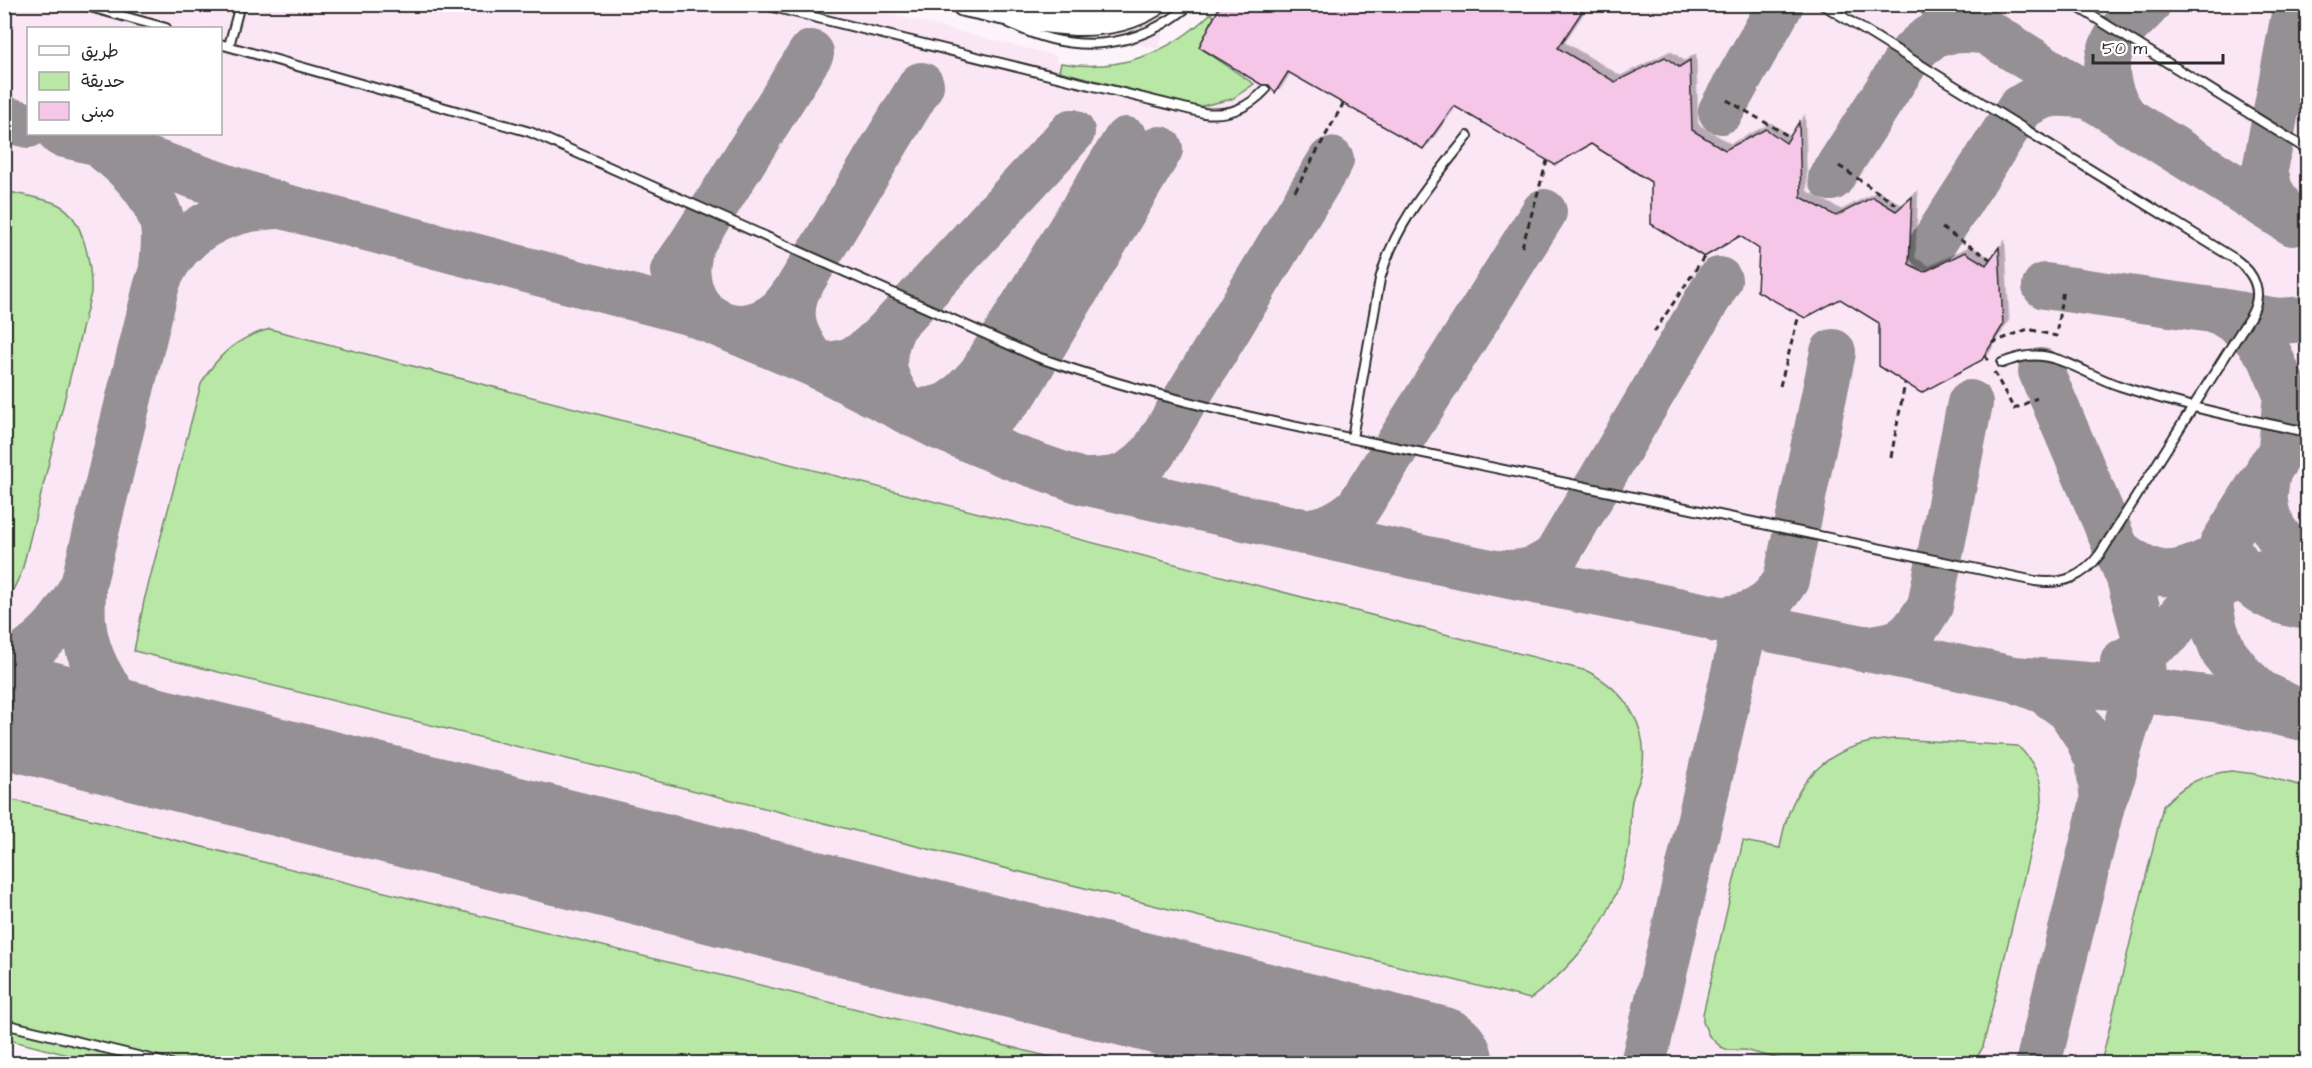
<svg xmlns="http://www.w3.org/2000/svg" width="2312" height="1068" font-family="'Architects Daughter','Playpen Sans Arabic',sans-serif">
	<defs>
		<filter id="shadow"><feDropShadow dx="5.5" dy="-5.5" stdDeviation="0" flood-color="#0004"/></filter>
	</defs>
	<rect width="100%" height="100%" fill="#fdf4fb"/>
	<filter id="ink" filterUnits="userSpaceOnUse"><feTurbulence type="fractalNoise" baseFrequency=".0167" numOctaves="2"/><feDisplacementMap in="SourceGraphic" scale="12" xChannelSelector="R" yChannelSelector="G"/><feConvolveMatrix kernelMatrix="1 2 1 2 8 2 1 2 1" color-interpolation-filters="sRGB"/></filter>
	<g filter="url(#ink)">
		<g fill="#fbe6f6" fill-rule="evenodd">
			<path d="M 5,5 L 853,5 L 1057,56 L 1056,62 L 1094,66 L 1141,58 L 1170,46 L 1198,26 L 1218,5 L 2307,5 L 2307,1063 L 103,1064 L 5,1039 ZM 28,28 L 220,28 L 220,134 L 28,134 Z"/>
			<polygon points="942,5 1169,5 1159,49"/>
		</g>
		<g fill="#b8e7a6" stroke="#728968" stroke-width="1.5">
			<path d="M 1211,13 L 1214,17 L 1199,47 L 1254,84 L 1232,99 L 1198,107 L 1059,71 L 1061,63 C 1119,73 1170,53 1211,13 Z"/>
			<path d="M 5,191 C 20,195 45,198 59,205 C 84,217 92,268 91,293 L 22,571 L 13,590 L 5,599 Z"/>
			<path d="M 270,329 L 1587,671 C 1625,690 1650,727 1642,771 C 1640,782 1634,791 1632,801 C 1629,815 1631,832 1629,846 C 1620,910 1581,961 1530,999 L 134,651 L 144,601 L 201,384 C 217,355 238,337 270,329 Z"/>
			<path d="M 1894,739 L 2018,746 C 2034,762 2043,779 2042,802 L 1983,1047 L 1973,1064 L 1795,1063 L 1744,1050 L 1728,1050 L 1721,1047 L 1709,1036 L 1703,1022 L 1703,1014 L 1743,841 L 1780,848 C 1790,782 1827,743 1894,739 Z"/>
			<path d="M 2231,771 L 2256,774 L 2307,787 L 2307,1063 L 2101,1063 L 2163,806 C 2182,785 2203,774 2231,771 Z"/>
			<polygon points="5,798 1075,1063 103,1064 5,1039"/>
		</g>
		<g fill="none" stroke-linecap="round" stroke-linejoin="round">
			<g stroke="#949093" stroke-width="46">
				<polyline points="1942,4 2288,220"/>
				<polyline points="1721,111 1781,4"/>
				<polyline points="4,119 28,125"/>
				<path d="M 2130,123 C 2110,101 2099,71 2114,42 C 2121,28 2138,16 2148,4"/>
				<polyline points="61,134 96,142 282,206 692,313 814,364 939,427 1012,457 1084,482 1427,559 2014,679 2137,689 2221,700 2308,719"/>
				<path d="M 106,150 C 129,167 151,190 161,218 C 167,234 163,257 161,274"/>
				<path d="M 1831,178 L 1908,58 C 1931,30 1948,28 1984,31"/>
				<polyline points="2293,223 2288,220 2270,190 2265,170 2296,4"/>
				<path d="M 691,245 C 689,256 686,266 688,278 C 694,325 743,342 779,312 C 786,306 791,297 797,290 L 921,85"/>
				<path d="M 1930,248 L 2020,108 C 2046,91 2058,92 2088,96"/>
				<polyline points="673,271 691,245 811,53"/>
				<polyline points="2045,286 2219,311 2250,331 2270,356 2286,394 2281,448"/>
				<path d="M 797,290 C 786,322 797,338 814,364 C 854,368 867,352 894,325 L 1072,132"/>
				<polyline points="2219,311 2277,321 2308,319"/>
				<path d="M 894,325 C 876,362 884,380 906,411 C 948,412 955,403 981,374 L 1126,140"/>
				<polyline points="2041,371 2129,578 2145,638 2145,650 2140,681 2103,801"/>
				<path d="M 939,427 C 983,428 988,423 1017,390 L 1160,149"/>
				<path d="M 2269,468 C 2267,479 2264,490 2265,501 C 2267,525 2283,551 2308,557"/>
				<path d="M 1088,481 C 1120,481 1130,477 1153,453 L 1331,160"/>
				<path d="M 1303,532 C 1326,529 1340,524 1358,508 L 1544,212"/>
				<path d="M 2115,549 C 2151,577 2169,581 2211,560"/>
				<polyline points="2235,559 2244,576 2308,566"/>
				<path d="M 1501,573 C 1525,573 1537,571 1556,556 L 1719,280"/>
				<path d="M 83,585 C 83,597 82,610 83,622 C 88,674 127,722 172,746 C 184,752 198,756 211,760"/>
				<path d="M 1717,620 C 1753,617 1767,610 1786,580 L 1833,352"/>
				<path d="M 1862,649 C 1903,645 1909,641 1930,606 L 1970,403"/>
				<path d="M 2123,662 L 2145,650 L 2169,633 L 2182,614 L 2210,589 L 2244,576 C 2260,596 2282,604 2308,607"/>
				<path d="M 4,667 C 45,643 60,626 83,585 L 153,300 C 155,292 157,282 161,274 C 184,227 229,208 278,206"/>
				<polyline points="2021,682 2044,691 2069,709 2086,735 2098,760 2103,800"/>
				<polyline points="2289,707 2259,692 2242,676 2224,653 2215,630 2211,611 2210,589 2222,545 2308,408"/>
				<polyline points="1643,1064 1745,625"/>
				<polyline points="2038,1064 2103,801 2114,772"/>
			</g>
			<polyline stroke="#949093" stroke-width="117" points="4,709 1435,1064"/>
		</g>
		<polygon fill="#f6c6e9" stroke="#2b2b2b" stroke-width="1.5" filter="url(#shadow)" points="1221,4 1587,4 1558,48 1615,82 1665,57 1679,67 1690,60 1692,130 1725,150 1766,129 1786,143 1799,122 1801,197 1836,216 1873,197 1896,211 1912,197 1909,264 1924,272 1965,252 1986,265 1999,247 2003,325 1982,360 1921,393 1879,366 1879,323 1840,299 1805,318 1757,291 1759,249 1740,236 1704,257 1651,224 1651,182 1591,144 1555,165 1454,106 1423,149 1288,72 1275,93 1269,85 1262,85 1199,47"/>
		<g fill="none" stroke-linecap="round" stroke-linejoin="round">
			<defs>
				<g id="service">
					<polyline points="79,4 166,28"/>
					<path d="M 761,4 L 1204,113 C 1229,116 1248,108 1265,90"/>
					<polyline points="2073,4 2308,150"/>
					<path d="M 1009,23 C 1073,55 1136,51 1191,4"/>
					<path d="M 220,44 L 530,132 L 1037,357 C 1177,407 1325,432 1471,463 C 1659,501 1847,541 2035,581 C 2063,585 2083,577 2100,554 L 2250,317 C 2264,294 2256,274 2235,259 L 1822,4"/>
					<polyline points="229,46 240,4"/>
					<path d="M 2002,363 C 2016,358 2028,354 2043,356 C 2069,360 2094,378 2120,386 C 2181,406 2244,419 2308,432"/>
					<path d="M 1352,438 L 1380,279 C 1396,221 1432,182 1468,136"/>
					<polyline points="4,1024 171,1064"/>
				</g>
				<path id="primary" d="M 964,4 C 1025,16 1097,40 1154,4"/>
			</defs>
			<use href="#service" stroke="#2b2b2b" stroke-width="12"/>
			<use href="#primary" stroke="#2b2b2b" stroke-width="28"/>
			<g stroke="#2b2b2b" stroke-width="3" stroke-dasharray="6 4.5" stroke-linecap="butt">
				<polyline points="1727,100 1790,137"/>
				<polyline points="1839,166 1900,207"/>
				<polyline points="1295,191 1343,104"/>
				<polyline points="1942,228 1990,259"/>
				<polyline points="1522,247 1547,161"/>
				<polyline points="1654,332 1704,257"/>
				<polyline points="1992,343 2028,329 2056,336 2063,289"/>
				<polyline points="1985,355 1989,364"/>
				<polyline points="1994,372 2014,409 2037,398"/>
				<polyline points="1780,386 1799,315"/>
				<polyline points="1891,457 1905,383"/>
			</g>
			<use href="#service" stroke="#fff" stroke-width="8"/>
			<use href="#primary" stroke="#fff" stroke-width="24"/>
		</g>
	</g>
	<rect width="2312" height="1068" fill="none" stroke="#fff" stroke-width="24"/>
	<rect x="12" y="12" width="2288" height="1044" fill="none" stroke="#2b2b2b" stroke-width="2" filter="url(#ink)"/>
	<rect x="27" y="27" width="195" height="108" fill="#ffffff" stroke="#aaaaaa" stroke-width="1.5"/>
	<rect x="39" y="46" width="30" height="9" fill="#ffffff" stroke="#aaaaaa" stroke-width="1.5"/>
	<text x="81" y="57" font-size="18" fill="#2b2b2b">طريق</text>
	<rect x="39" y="72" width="30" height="18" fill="#b8e7a6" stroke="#aaaaaa" stroke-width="1.5"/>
	<text x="81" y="87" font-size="18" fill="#2b2b2b">حديقة</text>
	<rect x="39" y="102" width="30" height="18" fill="#f6c6e9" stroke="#aaaaaa" stroke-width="1.5"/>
	<text x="81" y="117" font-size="18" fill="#2b2b2b">مبنى</text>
	<path d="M2093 54v9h130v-9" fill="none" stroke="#2b2b2b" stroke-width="3"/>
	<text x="2102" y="54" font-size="18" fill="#2b2b2b" stroke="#ffffff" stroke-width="4.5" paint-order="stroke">50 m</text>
</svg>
